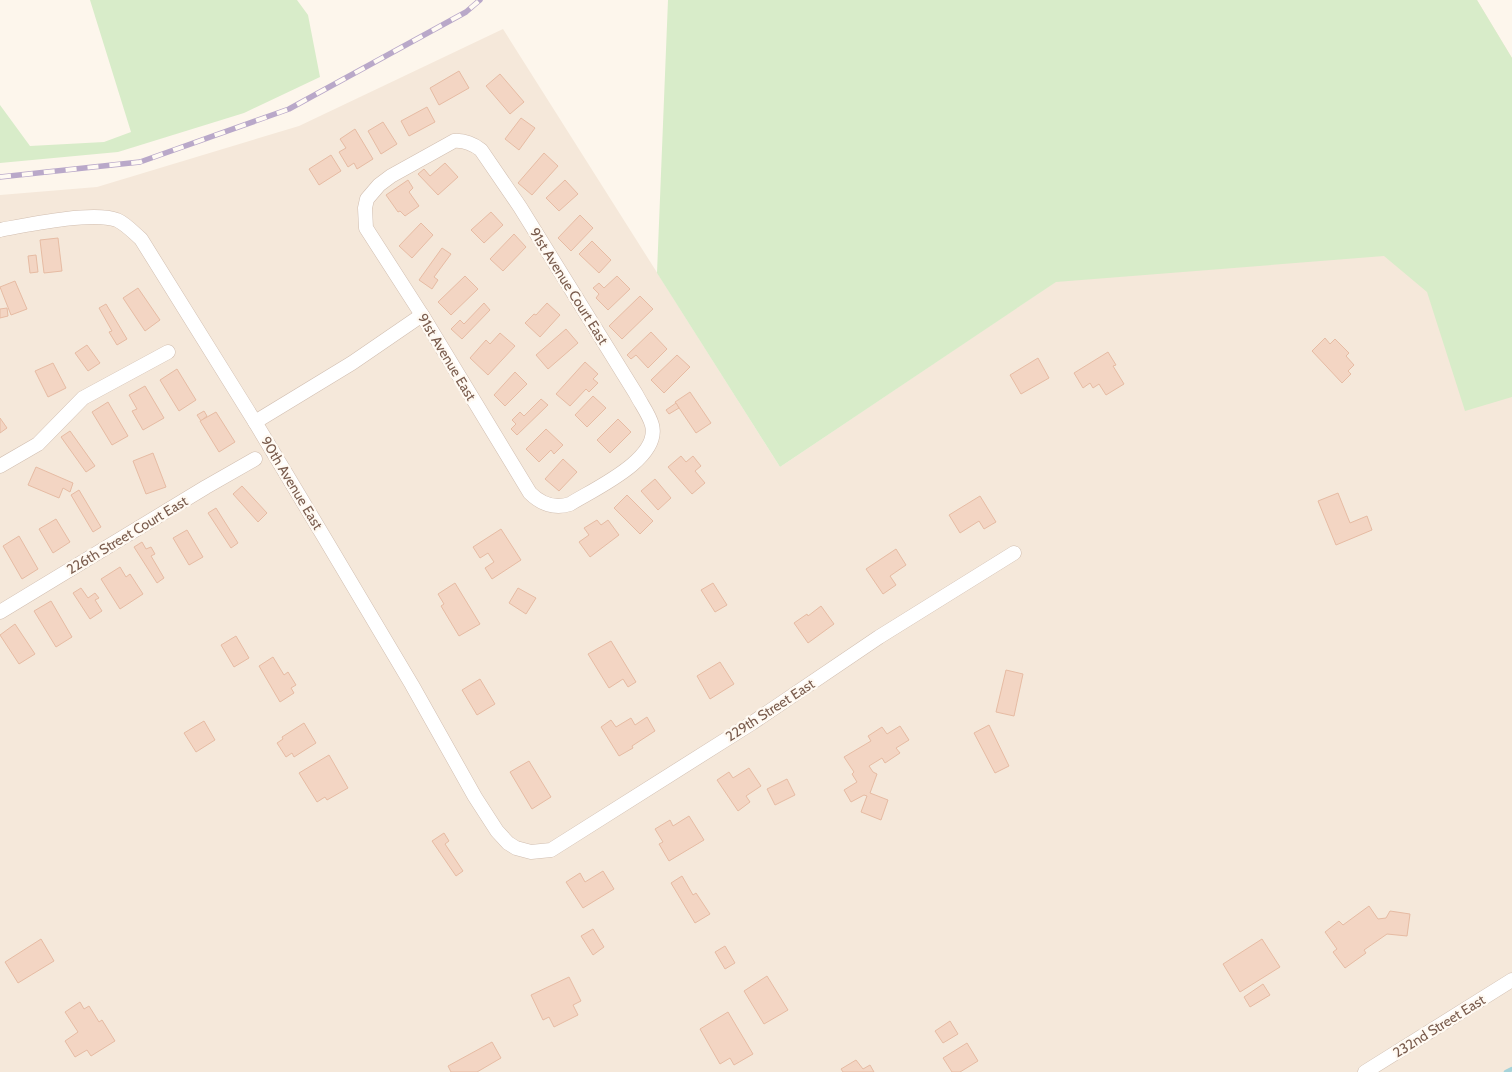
<svg xmlns="http://www.w3.org/2000/svg" width="1512" height="1072" font-family="Cabin,sans-serif">
	<rect width="100%" height="100%" fill="#fdf6ec"/>
	<polygon fill="#f5e8da" points="1475,0 1477,0 1512,58 1512,1072 0,1072 0,195 97,187 299,126 503,29 780,467"/>
	<g fill="#d8ecc9">
		<polygon points="90,0 297,0 308,15 320,77 244,113 118,152 0,163 0,105 30,146 104,142 131,132"/>
		<polygon points="668,0 1477,0 1512,58 1512,397 1465,411 1427,292 1384,256 1056,282 780,467 657,273"/>
	</g>
	<g fill="none" stroke-linecap="round" stroke-linejoin="round">
		<polyline stroke="#a5d3da" stroke-width="4.5" points="1506,1072 1512,1069"/>
	</g>
	<g fill="#f3d5c3" stroke="#e6bba3">
		<polygon points="459,71 469,88 439,105 430,88"/>
		<polygon points="500,74 524,102 510,114 486,86"/>
		<polygon points="427,107 435,122 409,136 401,121"/>
		<polygon points="521,118 535,128 519,150 505,139"/>
		<polygon points="383,122 397,144 381,154 368,131"/>
		<polygon points="355,129 373,159 357,169 354,163 348,167 339,152 346,148 340,139"/>
		<polygon points="544,153 558,166 532,195 518,183"/>
		<polygon points="331,155 341,171 319,185 309,169"/>
		<polygon points="445,163 458,177 438,195 418,174 424,169 430,176"/>
		<polygon points="408,180 413,188 409,192 419,206 405,216 400,211 398,212 386,195"/>
		<polygon points="565,180 578,194 559,211 546,198"/>
		<polygon points="491,212 503,225 484,243 471,230"/>
		<polygon points="580,215 593,228 571,251 558,238"/>
		<polygon points="421,223 433,235 412,258 399,246"/>
		<polygon points="514,234 526,247 503,271 490,259"/>
		<polygon points="58,238 62,271 44,273 40,240"/>
		<polygon points="592,241 611,260 599,273 579,254"/>
		<polygon points="442,248 451,254 434,277 438,280 432,289 419,280"/>
		<polygon points="36,255 38,272 30,273 28,256"/>
		<polygon points="465,276 478,289 451,315 438,302"/>
		<polygon points="617,276 630,289 608,310 596,298 599,294 593,288 599,283 604,288"/>
		<polygon points="15,281 27,309 11,315 0,287"/>
		<polygon points="138,288 160,320 145,331 123,298"/>
		<polygon points="640,296 653,309 622,339 609,326"/>
		<polygon points="484,303 490,310 462,339 451,329 460,320 464,324"/>
		<polygon points="547,303 560,315 540,337 525,323 534,314 536,315"/>
		<polygon points="106,304 127,339 117,345 109,332 112,331 99,308"/>
		<polygon points="7,308 8,316 0,318 0,309"/>
		<polygon points="566,329 578,343 548,369 536,355"/>
		<polygon points="651,332 667,349 648,368 636,355 631,359 627,355"/>
		<polygon points="500,333 515,346 488,375 470,358 486,340 490,344"/>
		<polygon points="1325,338 1330,344 1335,339 1349,353 1346,356 1354,365 1348,371 1351,374 1342,383 1312,351"/>
		<polygon points="87,345 100,363 88,371 75,353"/>
		<polygon points="1108,352 1116,365 1113,366 1124,384 1106,395 1099,384 1093,388 1090,383 1083,388 1074,373"/>
		<polygon points="677,355 690,367 664,393 651,380"/>
		<polygon points="1038,358 1049,378 1021,394 1010,375"/>
		<polygon points="585,362 598,374 593,379 598,383 589,392 586,389 570,406 556,394"/>
		<polygon points="53,363 66,388 48,397 35,371"/>
		<polygon points="177,369 196,400 179,411 160,380"/>
		<polygon points="515,372 527,384 505,406 494,395"/>
		<polygon points="145,386 164,418 143,430 132,411 137,409 129,395"/>
		<polygon points="690,392 711,423 696,433 675,402"/>
		<polygon points="593,396 606,408 587,427 575,415"/>
		<polygon points="541,399 548,405 517,435 511,429 516,424 512,420 520,412 524,416"/>
		<polygon points="108,402 128,436 112,445 92,412"/>
		<polygon points="676,403 679,408 669,414 666,410"/>
		<polygon points="204,411 207,416 201,421 197,415"/>
		<polygon points="216,412 235,442 219,452 200,421"/>
		<polygon points="0,418 7,428 0,433"/>
		<polygon points="618,419 631,432 610,453 597,440"/>
		<polygon points="546,429 563,445 554,454 551,450 539,462 526,449"/>
		<polygon points="70,431 95,466 86,472 61,437"/>
		<polygon points="153,453 166,487 146,494 133,461"/>
		<polygon points="681,456 686,462 693,456 701,466 695,471 705,483 692,494 668,467"/>
		<polygon points="563,459 577,472 559,491 545,479"/>
		<polygon points="36,467 73,483 70,492 63,488 59,498 28,485"/>
		<polygon points="655,479 671,498 658,510 641,491"/>
		<polygon points="242,486 267,513 258,522 233,494"/>
		<polygon points="79,490 101,527 93,532 71,495"/>
		<polygon points="1338,493 1350,523 1367,516 1372,530 1336,545 1318,501"/>
		<polygon points="627,495 653,521 640,534 614,508"/>
		<polygon points="980,496 996,522 984,529 979,521 960,533 949,515"/>
		<polygon points="216,508 238,543 231,548 208,513"/>
		<polygon points="56,519 70,542 53,553 39,529"/>
		<polygon points="597,520 601,525 608,520 619,535 590,557 579,542 589,535 584,528"/>
		<polygon points="501,529 521,560 492,579 485,568 494,562 488,553 480,558 473,547"/>
		<polygon points="187,530 203,557 189,565 173,538"/>
		<polygon points="19,536 38,569 22,579 3,546"/>
		<polygon points="142,542 146,549 151,547 155,554 151,556 164,578 157,583 134,547"/>
		<polygon points="896,549 906,565 890,576 896,585 883,594 866,569"/>
		<polygon points="120,567 126,577 130,574 143,594 120,609 101,579"/>
		<polygon points="455,583 480,624 459,636 441,606 444,604 438,594"/>
		<polygon points="713,583 727,605 715,612 701,590"/>
		<polygon points="81,588 88,598 95,593 99,598 95,600 102,611 90,619 73,593"/>
		<polygon points="518,588 536,598 526,614 509,603"/>
		<polygon points="51,601 72,637 56,647 34,611"/>
		<polygon points="821,606 834,624 808,643 794,623 807,614 808,616"/>
		<polygon points="15,624 35,654 19,664 0,635"/>
		<polygon points="236,636 249,658 234,667 221,645"/>
		<polygon points="611,641 636,682 628,687 623,679 609,688 588,654"/>
		<polygon points="273,657 284,675 288,672 296,685 291,688 294,693 280,702 259,666"/>
		<polygon points="720,662 734,684 710,699 697,676"/>
		<polygon points="1006,670 1023,674 1014,716 996,712"/>
		<polygon points="480,679 495,704 477,715 462,690"/>
		<polygon points="647,717 655,731 632,746 633,748 619,756 601,727 611,720 616,727 631,718 635,725"/>
		<polygon points="204,721 215,740 196,752 184,733"/>
		<polygon points="304,723 316,743 294,757 292,753 286,757 277,743 283,739 282,737"/>
		<polygon points="989,725 1009,766 995,773 974,733"/>
		<polygon points="900,726 909,740 896,748 900,753 885,763 882,758 869,766 873,772 877,774 870,793 888,800 881,820 861,812 867,796 864,795 851,802 844,790 857,782 852,774 854,772 844,757 871,741 868,736 882,727 887,734"/>
		<polygon points="329,755 348,788 327,800 325,797 317,802 299,773"/>
		<polygon points="529,761 551,797 532,809 510,772"/>
		<polygon points="749,768 761,786 746,796 750,802 738,811 717,780 729,772 733,778"/>
		<polygon points="787,779 795,795 775,805 767,789"/>
		<polygon points="689,816 704,840 669,861 659,844 663,842 655,829 670,820 673,826"/>
		<polygon points="444,833 449,841 445,844 463,871 456,876 432,841"/>
		<polygon points="603,871 614,889 583,908 566,882 580,873 585,882"/>
		<polygon points="682,876 693,895 696,893 710,914 695,923 671,883"/>
		<polygon points="1369,906 1378,919 1386,918 1390,911 1410,914 1407,936 1387,934 1364,950 1366,953 1345,968 1333,952 1337,949 1325,932 1339,921 1343,925"/>
		<polygon points="593,929 604,947 593,955 581,936"/>
		<polygon points="41,939 54,961 18,983 5,962"/>
		<polygon points="1262,939 1280,967 1240,992 1223,964"/>
		<polygon points="725,946 735,963 725,969 715,952"/>
		<polygon points="767,976 788,1010 764,1024 744,991"/>
		<polygon points="569,977 581,1001 573,1005 578,1015 554,1027 549,1017 543,1020 531,995"/>
		<polygon points="1263,984 1270,995 1250,1007 1244,997"/>
		<polygon points="80,1002 84,1009 89,1006 99,1022 102,1020 115,1041 91,1056 87,1050 75,1057 65,1041 78,1032 65,1012"/>
		<polygon points="728,1012 753,1054 734,1065 730,1058 720,1064 700,1029"/>
		<polygon points="950,1021 958,1034 943,1043 935,1031"/>
		<polygon points="492,1042 501,1058 477,1072 451,1072 448,1066"/>
		<polygon points="967,1043 978,1061 960,1072 952,1072 943,1058"/>
		<polygon points="856,1060 863,1069 870,1065 874,1072 843,1072 841,1069"/>
	</g>
	<g fill="none" stroke-linecap="round" stroke-linejoin="round">
		<defs>
			<g id="minor">
				<path d="M 454,141 C 465,140 473,144 481,150 L 520,207 L 636,394 C 641,404 649,414 652,425 C 661,459 594,489 570,504 C 555,509 541,504 530,493 L 422,315 L 366,228 L 365,208 L 367,199 L 379,185 L 391,176 Z"/>
				<path d="M 0,230 C 27,225 92,211 117,220 C 126,224 134,233 141,239 L 255,422 L 324,537 L 412,685 L 475,797 L 497,831 L 508,843 L 516,848 L 531,852 L 551,850 L 752,723 L 879,637 L 1014,553"/>
				<polyline points="255,422 352,363 422,315"/>
				<polyline points="0,466 38,444 83,398 168,352"/>
				<polyline points="0,612 206,487 255,459"/>
				<polyline points="1365,1072 1512,980"/>
			</g>
		</defs>
		<use href="#minor" stroke="#d1beb0" stroke-width="15"/>
		<use href="#minor" stroke="#fff" stroke-width="14"/>
		<defs>
			<polyline id="rail" points="0,177 140,162 289,109 466,12 480,0"/>
		</defs>
		<use href="#rail" stroke="#b9a8c9" stroke-width="5.5"/>
		<use href="#rail" stroke="#fffaf3" stroke-width="4" stroke-dasharray="11" stroke-linecap="butt"/>
	</g>
	<g text-anchor="middle" stroke-width="4.5" stroke-linejoin="round" paint-order="stroke">
		<g font-size="14" fill="#7a5c4d" stroke="#fffaf3">
			<text transform="translate(569 286) rotate(58)" y="5">91st Avenue Court East</text>
			<text transform="translate(447 357) rotate(59)" y="5">91st Avenue East</text>
			<text transform="translate(292 483) rotate(59)" y="5">90th Avenue East</text>
			<text transform="translate(127 535) rotate(-31)" y="5">226th Street Court East</text>
			<text transform="translate(770 710) rotate(-33)" y="5">229th Street East</text>
			<text transform="translate(1439 1026) rotate(-32)" y="5">232nd Street East</text>
		</g>
	</g>
</svg>
